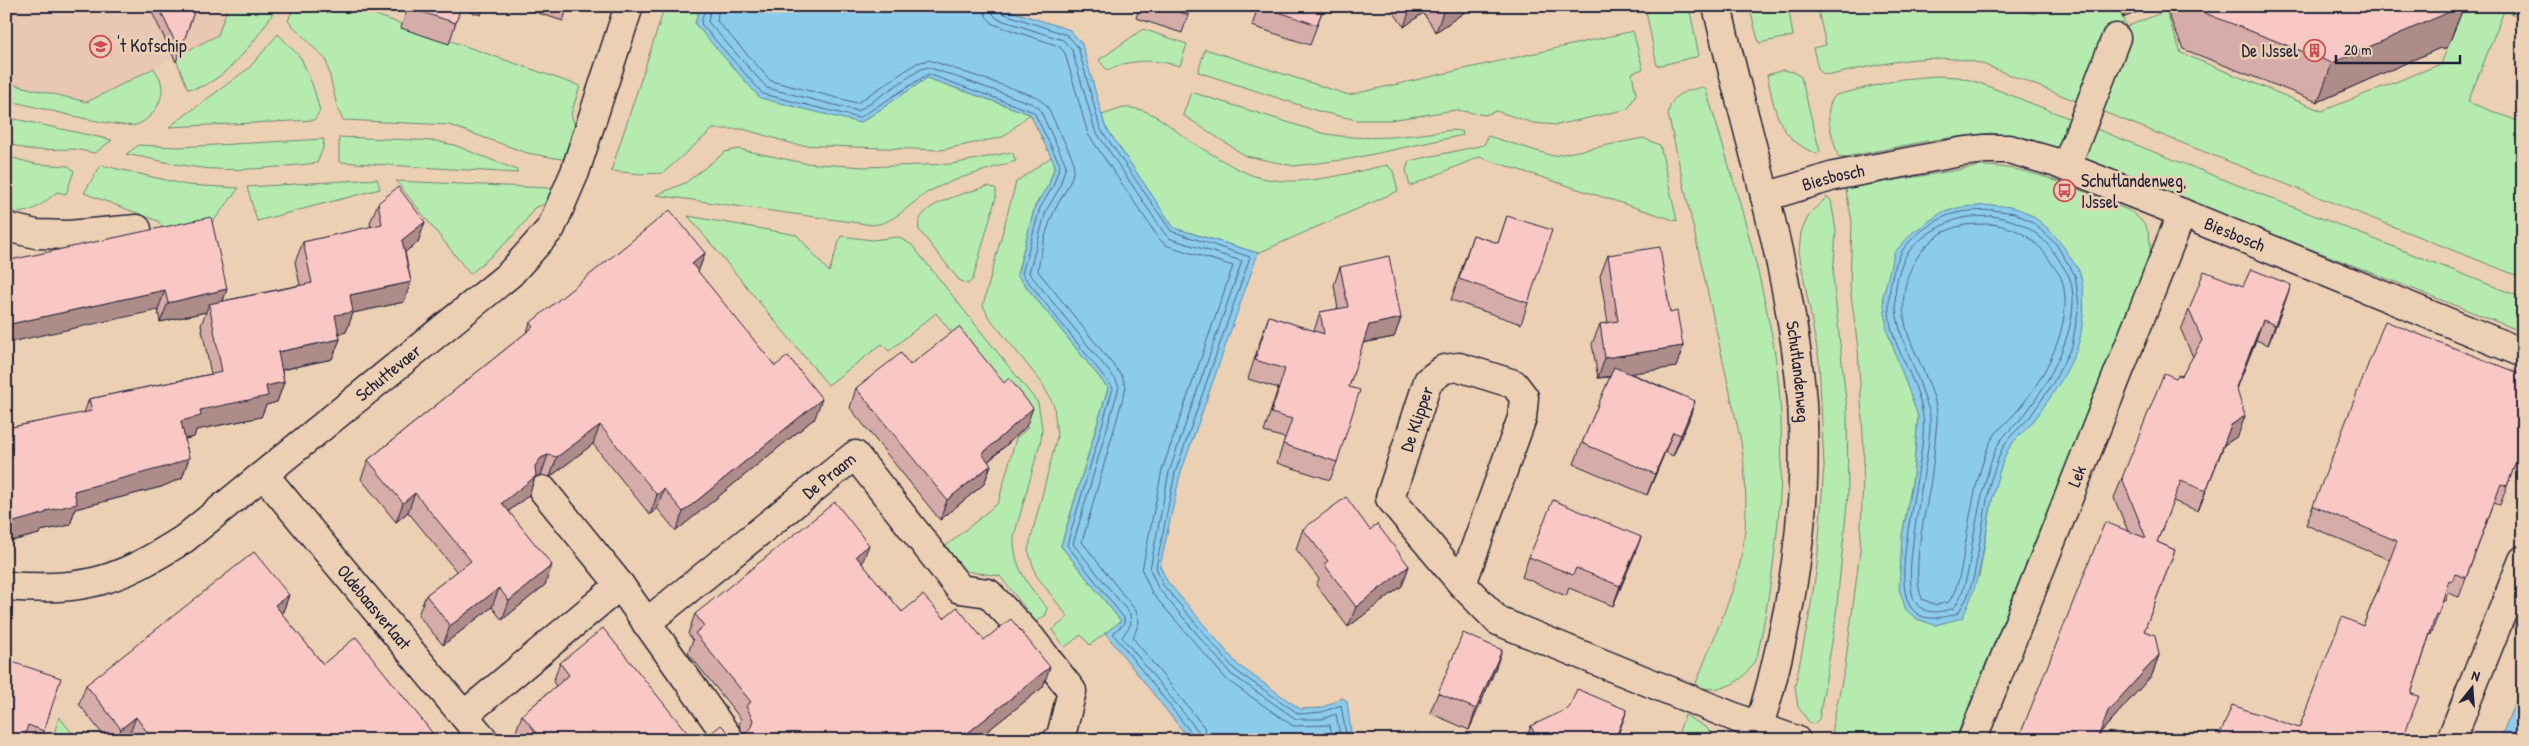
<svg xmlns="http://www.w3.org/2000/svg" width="2529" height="746" font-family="'Patrick Hand',sans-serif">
	<rect width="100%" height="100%" fill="#ecd0b3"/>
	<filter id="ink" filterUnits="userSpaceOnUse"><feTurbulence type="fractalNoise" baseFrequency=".02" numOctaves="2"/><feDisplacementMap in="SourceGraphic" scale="10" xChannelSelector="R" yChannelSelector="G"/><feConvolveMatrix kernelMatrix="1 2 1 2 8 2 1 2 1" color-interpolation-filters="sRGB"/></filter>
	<g filter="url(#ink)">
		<polygon fill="#e8c7b3" points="6,6 228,6 218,35 87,102 6,83"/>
		<g fill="#b5ebae" stroke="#6c8674" fill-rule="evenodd">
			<path d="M 228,6 L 277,6 C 262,33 222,89 188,89 L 175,57 L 218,35 Z"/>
			<polygon points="294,6 350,6 580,86 571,114 578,134 567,160 527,153 449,125 343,120 338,110 326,60 288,21"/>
			<polygon points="665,6 700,6 695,24 860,123 927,78 1030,114 1003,137 941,150 797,145 743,129 713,129 663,173 641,174 611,171"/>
			<polygon points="1645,6 1689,6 1699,56 1657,66"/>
			<polygon points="1749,6 1788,6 1793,36 1759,43"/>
			<path d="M 1817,6 L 2012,6 L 2034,14 L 2054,6 L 2118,6 L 2126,27 L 2166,11 L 2181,53 L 2322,111 L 2441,64 L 2464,6 L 2523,6 L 2523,18 L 2504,11 L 2468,102 L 2523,123 L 2523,278 L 1980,63 C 1928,51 1882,64 1831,75 L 1823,74 L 1818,68 L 1813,48 L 1826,45 Z"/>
			<path d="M 1143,29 L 1187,44 L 1180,66 C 1153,59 1132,59 1107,70 L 1099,60 Z"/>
			<polygon points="1633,31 1643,69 1632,73 1636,94 1628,109 1557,125 1533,123 1496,111 1485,115 1456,110 1390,120 1357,120 1321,112 1198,72 1205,49 1349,95"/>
			<polygon points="278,34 301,58 313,86 320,111 314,120 169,127 249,68"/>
			<path d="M 154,68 C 156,72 160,77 161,82 C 166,99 152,120 136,125 C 118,129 29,105 6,100 L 6,83 L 87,102 Z"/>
			<path d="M 1783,70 L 1794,72 L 1801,77 L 1820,152 L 1817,154 C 1778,139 1775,111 1767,75 Z"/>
			<path d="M 1936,76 L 1958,77 L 1980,83 L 2523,298 L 2523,332 L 2030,139 L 1991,133 L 1933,140 L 1841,158 L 1838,157 C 1834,138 1820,110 1836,95 L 1902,79 Z"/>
			<path d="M 1703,87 L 1706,90 C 1731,172 1756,252 1772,336 C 1791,440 1779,550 1758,653 C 1748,680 1725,695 1695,686 C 1707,654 1721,622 1733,589 C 1749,542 1748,491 1741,442 L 1668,114 C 1672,93 1683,92 1703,87 Z"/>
			<path d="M 1191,92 L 1322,133 C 1366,142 1408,136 1452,130 L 1462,131 L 1463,135 L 1350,159 L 1294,166 L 1246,156 L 1183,115 Z"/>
			<path d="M 1123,108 C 1151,106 1168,126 1190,141 C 1205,150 1238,171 1254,176 C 1297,189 1344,174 1387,165 L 1393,171 L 1398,191 L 1258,253 L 1174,228 L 1105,126 L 1102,115 Z"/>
			<polygon points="6,118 6,117 112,140 95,153 74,149 30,150 6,143"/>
			<polygon points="1488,136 1553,156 1643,138 1660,145 1677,221 1479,157 1410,186 1406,170 1409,161 1484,145"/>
			<polygon points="339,137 436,141 454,145 517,170 517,173 339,162"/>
			<path d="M 324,139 L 323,148 L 317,163 C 277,167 234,173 194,167 C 171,164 149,158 126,154 L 139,145 L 179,147 Z"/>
			<path d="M 738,149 L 804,163 L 865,167 L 952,164 L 1012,152 L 1016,161 C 988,170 957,177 932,190 C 911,201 898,222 873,225 L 656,195 L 685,183 L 725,152 Z"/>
			<path d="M 6,156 L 35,164 L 69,166 L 74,171 L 66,194 L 57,192 C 41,205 28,218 6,210 Z"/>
			<polygon points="1051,157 1055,165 1049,184 1035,206 1017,275 1108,388 1061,546 1121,621 1090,645 1081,635 1065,647 1052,630 1068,617 1036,575 1028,550 1057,437 1054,406 1042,383 988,316 983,305 1016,182"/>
			<polygon points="101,165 187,185 239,188 209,227 166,233 158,221 84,193"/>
			<path d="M 1982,166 C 2033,166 2080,191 2128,210 C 2148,222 2153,236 2149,260 L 1955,740 L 1835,740 L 1832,728 L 1845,667 L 1860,551 L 1864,454 L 1858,349 L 1850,286 L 1852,222 L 1846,190 L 1848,188 ZM 2084,306 L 2077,348 L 2057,386 L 2034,420 L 2014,440 L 2006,452 L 1995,483 L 1979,577 L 1902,536 L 1913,477 L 1918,416 L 1906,379 Z"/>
			<polygon points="377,179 380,189 257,221 247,187"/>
			<path d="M 396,181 L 549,188 L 552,192 L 545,204 L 534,208 C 519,234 493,255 470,274 Z"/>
			<path d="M 989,186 L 996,189 L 996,197 L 973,279 L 968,284 L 959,280 L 919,230 C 912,204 970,192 989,186 Z"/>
			<polygon points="1827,197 1831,200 1836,231 1833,277 1847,410 1848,494 1835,624 1819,719 1814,724 1809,722 1798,707 1795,686 1809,617 1817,566 1824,466 1819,360 1799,252 1801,232 1806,221 1811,212"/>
			<path d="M 688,216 L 797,235 L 829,272 L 841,236 L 872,240 L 898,237 L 912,245 L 1038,403 L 1042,427 L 1041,440 L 1014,536 C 1013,567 1028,585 1047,608 L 1046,615 L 1036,622 L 1000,576 L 965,571 L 946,546 L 998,503 L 1016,438 L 1028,428 L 936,313 L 889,351 L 882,344 L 828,385 Z"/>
			<polygon points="1685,715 1707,728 1716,740 1676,740"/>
			<polygon points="59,717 78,740 52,740"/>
		</g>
		<g fill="#8bcbec" stroke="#6187a5">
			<polygon points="700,6 996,6 1070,30 1082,44 1105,126 1174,228 1258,253 1180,475 1160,566 1167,581 1238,665 1300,709 1321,708 1342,698 1347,701 1352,740 1190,740 1105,633 1121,621 1061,546 1108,388 1017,275 1035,206 1049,184 1055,165 1030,114 927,78 860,123 760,98 695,24"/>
			<path d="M 1992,205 C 1999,206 2008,206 2015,208 C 2034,213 2056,234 2066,251 C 2070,258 2077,266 2080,273 C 2086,292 2084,330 2077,348 C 2068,372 2050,399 2034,420 C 2025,432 2012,440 2006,454 C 1983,507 1989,567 1962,618 L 1935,625 L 1917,619 L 1906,610 L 1899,589 L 1902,536 L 1913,477 L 1918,416 L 1887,331 L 1883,296 L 1894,253 L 1913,232 L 1941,213 L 1961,207 Z"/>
			<polygon points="2523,681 2523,732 2520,740 2500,740"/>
		</g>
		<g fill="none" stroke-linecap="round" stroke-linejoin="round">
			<g stroke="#4c6682" stroke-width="1">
				<polyline points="705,6 701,24 763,94 859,118 928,74 1034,112 1060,165 1053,186 1040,208 1022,274 1113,388 1067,545 1124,618 1124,624 1114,632 1114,635 1193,735 1194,740"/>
				<polyline points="711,6 708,22 767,88 858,111 921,69 928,67 1033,104 1039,108 1066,165 1059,189 1046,211 1029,273 1116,380 1119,387 1073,544 1130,614 1131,624 1122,637 1198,731 1200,740"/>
				<path d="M 719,6 L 717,21 L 771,81 L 857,103 L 917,63 L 929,60 L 1037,97 L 1047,106 L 1072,157 C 1079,178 1060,196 1053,214 C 1046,231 1040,253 1038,271 L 1122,376 L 1126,387 L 1082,542 L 1136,611 L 1139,622 L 1133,638 L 1204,727 L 1208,740"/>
				<polyline points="984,6 986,16 993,24 1059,46 1065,53 1088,134 1160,240 1168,246 1233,266 1162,470 1142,570 1152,593 1227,680 1293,726 1330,725 1333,740"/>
				<polyline points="991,6 993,14 998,19 1063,40 1072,50 1095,130 1165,234 1171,239 1242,261 1169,472 1150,569 1158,588 1231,674 1296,719 1322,719 1336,714 1341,740"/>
				<polyline points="998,6 1002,13 1067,35 1078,47 1100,128 1171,231 1250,257 1175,473 1156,567 1163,585 1235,670 1299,714 1322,712 1341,705 1347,740"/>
				<path d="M 1992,210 L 2015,213 L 2033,223 L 2056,244 L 2075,275 L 2079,306 L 2072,346 L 2053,383 L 2030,417 L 2010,437 L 2001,451 L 1990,482 L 1974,576 L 1967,598 L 1958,613 C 1943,618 1921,624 1910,606 C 1889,572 1928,461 1923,416 C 1920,387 1900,358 1892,331 C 1886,308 1889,278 1899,257 C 1906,240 1928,225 1944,217 C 1959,210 1976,211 1992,210 Z"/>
				<path d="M 1992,216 C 2022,220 2043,234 2059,260 C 2062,265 2066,271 2069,276 C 2085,319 2051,379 2026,413 C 2016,426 2001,435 1995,451 C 1984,480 1979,509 1973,539 C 1969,563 1968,587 1954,608 C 1942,612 1925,616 1916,603 C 1897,576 1933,456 1930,416 C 1929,407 1924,398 1922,390 C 1907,346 1882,307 1904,259 C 1914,240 1941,223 1962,218 C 1971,216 1982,217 1992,216 Z"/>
				<path d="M 1991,224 C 2018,227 2038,240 2052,264 C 2055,269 2060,274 2062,280 C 2075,322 2045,377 2019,409 C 2008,422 1994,431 1988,447 C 1977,477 1971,508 1966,540 C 1962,561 1961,583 1949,602 L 1936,605 L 1922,599 C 1910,569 1926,513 1931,480 C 1934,460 1935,440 1937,420 C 1939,393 1912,353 1906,327 C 1895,284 1918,233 1965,225 C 1973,224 1983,224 1991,224 Z"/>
			</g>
			<defs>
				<g id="minor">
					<path id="s1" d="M 1717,6 C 1743,121 1782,240 1797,356 C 1810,446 1803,546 1783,634 C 1775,669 1767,706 1753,740"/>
					<polyline points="2066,167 2116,38"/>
					<path id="s2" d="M 1765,197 L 1834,176 L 1960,152 L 1985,149 L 2009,149 L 2054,162 L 2182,213 L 2523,353"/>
					<polyline points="6,227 36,234 68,235 137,229"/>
					<path id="s3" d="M 264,475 L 484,740"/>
					<polyline points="543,490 620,585 730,740"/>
					<polyline points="1462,584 1522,418 1524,397 1514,384 1459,367 1444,369 1428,381 1390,498 1462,584 1498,621 1759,727 1796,740"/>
					<path id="s4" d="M 6,586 C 85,592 118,581 184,539 L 510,274 L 551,228 L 575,172 L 629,6"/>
					<path id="s5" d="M 646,623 L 855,455 L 960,589 L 988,593 L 1031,638 L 1072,691 L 1061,736 L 1057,740"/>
					<polyline points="464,715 620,585"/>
					<path id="s6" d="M 1972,740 L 2182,213"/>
					<polyline points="2451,740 2523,560"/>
				</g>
			</defs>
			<use href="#minor" stroke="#22223b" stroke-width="31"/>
			<use href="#minor" stroke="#ecd0b3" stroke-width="28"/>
		</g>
		<g fill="#d6aca9" stroke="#22223b">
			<polygon points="6,6 13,6 6,26"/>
			<polygon points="149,6 196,6 176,62"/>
			<polygon points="408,6 484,6 481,15 460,9 449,44 401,28"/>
			<polygon points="516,6 568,6 563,21"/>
			<polygon points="1140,6 1191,6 1182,33 1136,18"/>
			<polygon points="1258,6 1324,6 1310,45 1252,26"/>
			<polygon points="1389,6 1470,6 1469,9 1436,32 1423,13 1404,27"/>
			<polygon points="2118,6 2151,6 2123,18"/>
			<polygon points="2165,6 2464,6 2447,48 2440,48 2318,102 2183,49"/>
			<polygon points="378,203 425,222 418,242 405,252 411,282 404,302 353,313 346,332 339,333 340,339 332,359 282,370 284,382 277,402 266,405 261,417 196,430 194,437 185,439 189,458 182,478 161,487 75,509 70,525 40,531 39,534 7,542 6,399 12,427 84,413 89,399 211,374 201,325 206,312 160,322 158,310 6,261 227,289 223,301 300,285 295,262 303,242 371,227 370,223"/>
			<polygon points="1507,216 1528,303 1521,324 1451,300 1473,235 1498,243"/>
			<polygon points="705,253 698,272 815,418 676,531 657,508 650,515 593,444 550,477 541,475 535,477 529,495 509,511 545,585 502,620 492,607 443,645 418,615 426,595 457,572 408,512 396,522 361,479 368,460 527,332 530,323"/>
			<polygon points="1608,255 1670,313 1683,346 1676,367 1630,373 1695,401 1688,422 1673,456 1665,452 1647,495 1574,464 1582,443 1610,377 1598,378 1592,344 1600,324 1608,323 1600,276"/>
			<polygon points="1340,267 1401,318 1394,337 1363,343 1349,387 1337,462 1330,480 1277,463 1285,438 1264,432 1278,388 1248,379 1262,335 1269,316 1314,331 1320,312 1338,309 1334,285"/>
			<polygon points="2284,305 2268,345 2256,340 2237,388 2238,436 2224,445 2198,511 2173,501 2157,542 2175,550 2144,631 2159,655 2152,675 2101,732 2098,740 2018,740 2128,531 2114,498 2122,478 2176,378 2182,376 2193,357 2181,330 2189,310"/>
			<polygon points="910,365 1026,427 988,462 991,465 984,484 940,520 850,408 856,388"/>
			<polygon points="2523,443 2500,505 2494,503 2459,597 2448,593 2445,601 2443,600 2431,635 2430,634 2411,694 2412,716 2299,728 2363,626 2390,560 2306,525 2313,506"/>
			<polygon points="1303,529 1370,530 1409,566 1402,586 1348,627 1316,585 1319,579 1296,549"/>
			<polygon points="1641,537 1633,558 1613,606 1569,588 1566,596 1522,577 1529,557"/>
			<polygon points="862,564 902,612 944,618 984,640 1043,687 976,740 703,740 731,735 739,736 743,734 739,725 741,719 688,653 693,640 688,634 695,614"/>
			<polygon points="289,595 282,614 323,664 438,740 132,740 129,736 124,740 107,740 79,704 86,685"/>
			<polygon points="6,660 44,731 41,740 6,740"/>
			<polygon points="560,663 693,740 519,740 515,734 522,715 556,686 553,682"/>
			<polygon points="1495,670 1469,730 1430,713 1438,693"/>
			<polygon points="1627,710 1616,740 1526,740 1531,726"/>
		</g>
		<g fill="#ae8c8a" stroke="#22223b">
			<polygon points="1411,6 1426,6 1423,13 1404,27"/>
			<polygon points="1452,6 1470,6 1469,9 1436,32 1443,12"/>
			<polygon points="2127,6 2151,6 2123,18"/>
			<polygon points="2462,6 2464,6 2447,48 2440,48 2318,102 2332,63"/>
			<polygon points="425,222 418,242 395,260 402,240"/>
			<polygon points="705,253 698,272 692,264"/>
			<polygon points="411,282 404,302 353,313 346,332 328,336 335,315 350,295"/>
			<polygon points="2291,285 2284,305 2268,345 2275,325"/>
			<polygon points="227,289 220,309 209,304 206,312 160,322 168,303"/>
			<polygon points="165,290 158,310 6,343 6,325"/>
			<polygon points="1401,318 1394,337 1362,343 1369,325"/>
			<polygon points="2263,320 2256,340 2229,408 2236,387"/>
			<polygon points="340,339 332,359 271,372 278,352"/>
			<polygon points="1683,346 1676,367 1598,378 1605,358"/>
			<polygon points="284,382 277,402 266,405 261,417 196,430 194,437 174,441 181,421 200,410 266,386"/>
			<polygon points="822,399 815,418 676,531 683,512"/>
			<polygon points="1695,401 1688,422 1673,456 1681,435"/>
			<polygon points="1033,408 1026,427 975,473 982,454"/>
			<polygon points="2245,416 2238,436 2224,445 2198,511 2231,425"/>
			<polygon points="600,425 593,444 550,477 557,457"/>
			<polygon points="1673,432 1665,452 1647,495 1655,474"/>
			<polygon points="548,455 541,475 535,477 529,495 495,522 502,503 535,466 541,458"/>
			<polygon points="189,458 182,478 161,487 75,509 70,525 40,531 39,534 7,542 14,522 46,511 74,491"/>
			<polygon points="991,465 984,484 940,520 947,500"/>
			<polygon points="664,489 657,508 650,515 657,495"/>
			<polygon points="415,493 408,512 396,522 403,503"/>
			<polygon points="1641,537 1633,558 1613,606 1620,586"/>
			<polygon points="869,545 862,564 856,556"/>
			<polygon points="552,565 545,585 502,620 509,601"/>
			<polygon points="1409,566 1402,586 1348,627 1356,607"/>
			<polygon points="499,588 492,607 443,645 450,626"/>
			<polygon points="289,595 282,614 275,605"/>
			<polygon points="1502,650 1495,670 1469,730 1476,709"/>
			<polygon points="2159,655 2152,675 2101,732 2097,740 2108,711"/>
			<polygon points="1050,667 1043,687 976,740 959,740"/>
			<polygon points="1627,710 1619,731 1616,740 1615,740"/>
			<polygon points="136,717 129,736 124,740 117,740 121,729"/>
		</g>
		<g fill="#f9c8c5" stroke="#22223b">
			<polygon points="158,6 196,6 180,52"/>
			<polygon points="409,6 461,6 456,23 409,8"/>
			<polygon points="1162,6 1191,6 1188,15"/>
			<polygon points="1261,6 1324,6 1317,25"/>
			<polygon points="1440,6 1452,6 1443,12"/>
			<polygon points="2196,6 2462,6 2461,10 2454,10 2332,63 2197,10"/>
			<polygon points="398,187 425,222 402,240 411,282 350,295 353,312 335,315 340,339 278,352 284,382 266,386 268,396 200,410 201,416 181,421 189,458 169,466 74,491 77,504 46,511 46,513 14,522 6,485 6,399 12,427 92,411 89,399 222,372 209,304 312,283 303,242 382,224 378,203"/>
			<polygon points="670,210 705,253 692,264 775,366 788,356 822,399 683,512 664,489 657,495 600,425 557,457 548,455 541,458 535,466 536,476 502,503 552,565 509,601 499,588 450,626 426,595 471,561 415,493 403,503 368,460 533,327 530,323"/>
			<polygon points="1507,216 1552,230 1528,303 1459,279 1473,235 1498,243"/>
			<polygon points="211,217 227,289 168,303 165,290 6,325 6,261"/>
			<polygon points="1660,247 1670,313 1677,311 1683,346 1605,358 1600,324 1618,321 1608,255"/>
			<polygon points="1389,256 1401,318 1369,325 1349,387 1360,390 1337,462 1283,444 1292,419 1271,413 1285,369 1255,360 1269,316 1324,334 1320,312 1348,307 1340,267"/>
			<polygon points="2251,269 2291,285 2275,325 2263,320 2236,387 2245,416 2231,425 2206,491 2181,481 2157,542 2175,550 2144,631 2155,635 2159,655 2108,711 2097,740 2018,740 2105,522 2146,538 2122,478 2164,373 2176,378 2178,375 2182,376 2202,340 2189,310 2204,271 2243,286"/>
			<polygon points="2385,321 2523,375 2523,443 2507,486 2501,484 2466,578 2455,574 2452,581 2449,580 2438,615 2436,614 2411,694 2419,696 2402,740 2218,740 2232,705 2299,728 2342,617 2363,626 2377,592 2397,541 2313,506"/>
			<polygon points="959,327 1004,383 1009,378 1033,408 982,454 991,465 947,500 856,388 901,353 910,365"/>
			<polygon points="1614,367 1695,401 1681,435 1673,432 1655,474 1582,443"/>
			<polygon points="1346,497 1370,530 1377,524 1409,566 1356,607 1324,564 1328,561 1303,529"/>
			<polygon points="1553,500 1641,537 1620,586 1576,568 1573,575 1529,557"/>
			<polygon points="835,502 869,545 856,556 902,612 923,595 944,618 957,607 984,640 1011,619 1050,667 959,740 703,740 721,725 731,735 739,736 746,733 751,727 753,720 746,706 751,702 695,633 704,626 695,614"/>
			<polygon points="254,552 289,595 275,605 323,664 356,637 438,740 153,740 136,717 121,729 86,685"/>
			<polygon points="603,628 693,740 542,740 522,715 569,675 560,663"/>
			<polygon points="1463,633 1502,650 1476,709 1438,693"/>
			<polygon points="6,660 61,678 44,731 28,725 23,740 6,740"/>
			<polygon points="1577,689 1627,710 1615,739 1616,740 1537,740 1531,726 1569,708"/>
		</g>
	</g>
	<defs>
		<symbol id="school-ring" viewBox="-11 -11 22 22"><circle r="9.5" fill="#ecd0b3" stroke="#d1495b" stroke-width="1.5"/><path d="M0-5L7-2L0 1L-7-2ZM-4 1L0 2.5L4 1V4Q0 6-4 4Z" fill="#d1495b"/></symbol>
		<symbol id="building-ring" viewBox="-11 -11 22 22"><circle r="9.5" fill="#ecd0b3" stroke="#d1495b" stroke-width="1.5"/><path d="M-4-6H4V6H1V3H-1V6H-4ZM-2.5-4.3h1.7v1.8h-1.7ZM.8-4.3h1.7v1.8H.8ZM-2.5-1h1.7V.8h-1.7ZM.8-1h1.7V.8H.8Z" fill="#d1495b"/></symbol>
		<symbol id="bus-ring" viewBox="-11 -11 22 22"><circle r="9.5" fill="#ecd0b3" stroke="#d1495b" stroke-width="1.5"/><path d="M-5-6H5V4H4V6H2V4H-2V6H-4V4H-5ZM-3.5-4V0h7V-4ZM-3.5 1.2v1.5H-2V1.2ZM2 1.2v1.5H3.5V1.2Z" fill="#d1495b"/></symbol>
	</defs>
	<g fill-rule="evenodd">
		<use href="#school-ring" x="88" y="34" width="25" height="25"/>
		<use href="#building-ring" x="2302" y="38" width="25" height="25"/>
		<use href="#bus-ring" x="2052" y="178" width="25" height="25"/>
	</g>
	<g text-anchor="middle" stroke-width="5" stroke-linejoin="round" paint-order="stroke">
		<g font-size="18" fill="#22223b" stroke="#ecd0b3" text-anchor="start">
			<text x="117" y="52">'t Kofschip</text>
			<text x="2298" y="57" text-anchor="end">De IJssel</text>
			<text x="2081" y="187">Schutlandenweg,<tspan x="2081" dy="21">IJssel</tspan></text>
		</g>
		<g font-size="18" fill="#22223b" stroke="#ecd0b3">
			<text dy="6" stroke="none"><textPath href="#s2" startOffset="71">Biesbosch</textPath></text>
			<text dy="6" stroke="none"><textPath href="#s2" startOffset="491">Biesbosch</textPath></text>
			<text dy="6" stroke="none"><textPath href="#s1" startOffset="375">Schutlandenweg</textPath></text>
			<text dy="6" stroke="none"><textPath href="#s4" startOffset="452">Schuttevaer</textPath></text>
			<text transform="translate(1417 419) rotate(-71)" y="6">De Klipper</text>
			<text dy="6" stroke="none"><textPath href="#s6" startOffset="284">Lek</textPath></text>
			<text dy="6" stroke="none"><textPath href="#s5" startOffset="235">De Praam</textPath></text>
			<text dy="6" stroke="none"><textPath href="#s3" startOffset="172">Oldebaasverlaat</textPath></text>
		</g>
	</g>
	<rect width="2529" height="746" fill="none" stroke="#ecd0b3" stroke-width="25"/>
	<rect x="12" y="12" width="2504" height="721" fill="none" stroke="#22223b" stroke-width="2" filter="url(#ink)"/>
	<g transform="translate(2472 688) rotate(17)" stroke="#ecd0b3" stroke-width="4" paint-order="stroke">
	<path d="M0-4L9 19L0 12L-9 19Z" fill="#22223b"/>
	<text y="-8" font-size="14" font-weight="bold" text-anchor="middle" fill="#22223b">N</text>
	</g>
	<path d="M2336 55v8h124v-8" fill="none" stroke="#22223b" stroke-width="2.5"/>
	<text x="2344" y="55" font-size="15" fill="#22223b" stroke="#ecd0b3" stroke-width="4" paint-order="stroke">20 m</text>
</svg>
